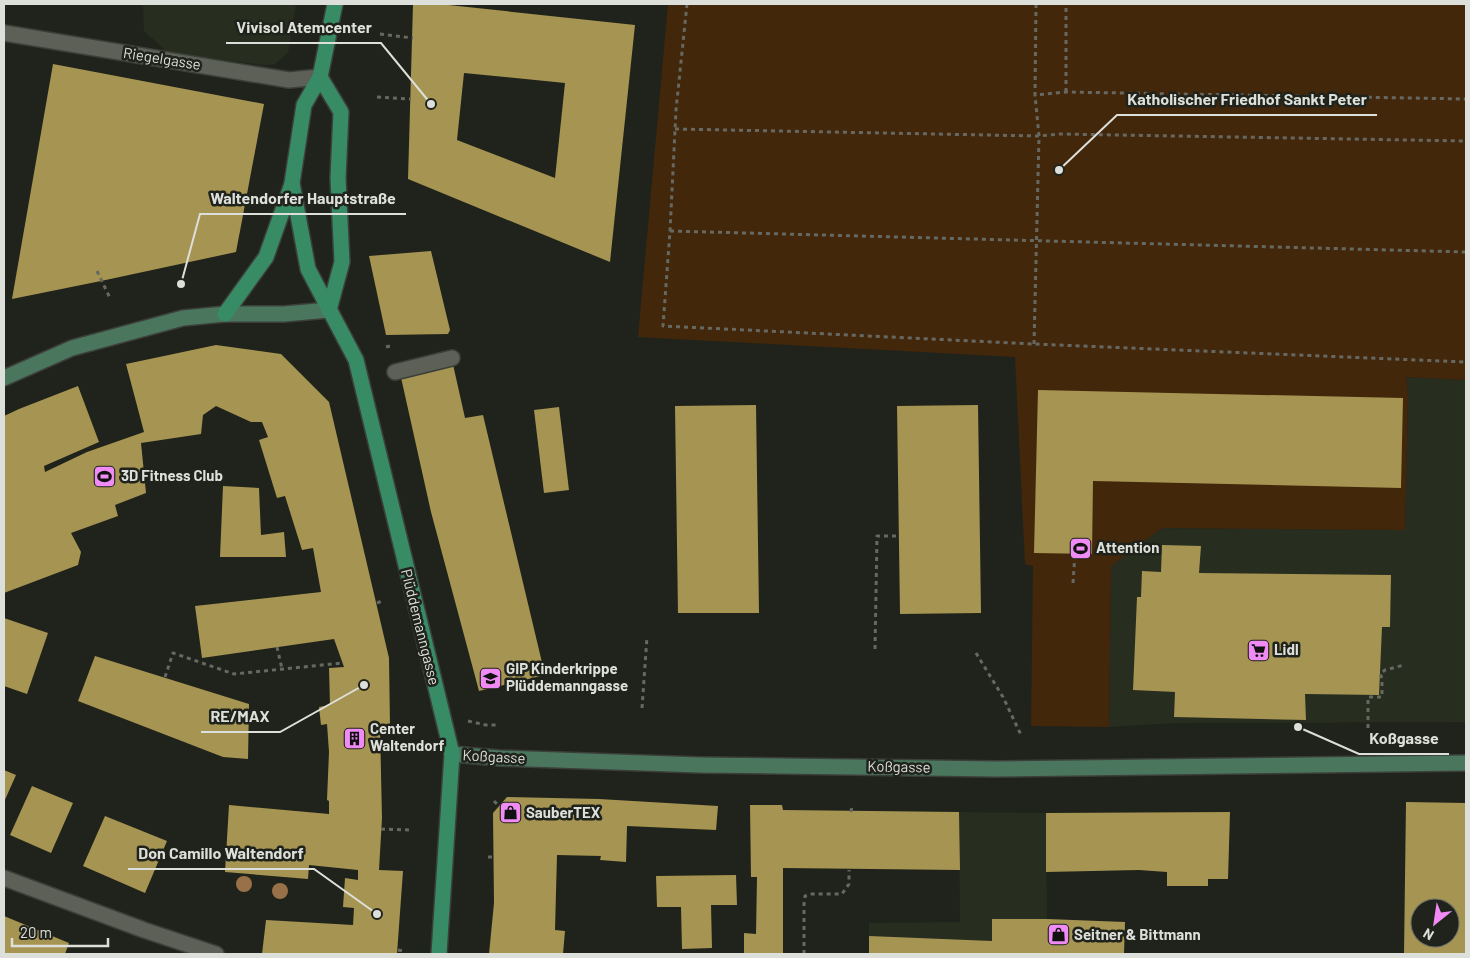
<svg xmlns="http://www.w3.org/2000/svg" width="1470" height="958" font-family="Barlow,sans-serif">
	<rect width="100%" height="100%" fill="#20231b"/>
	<g fill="#272d1f">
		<polygon points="143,4 296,4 288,53 275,64 265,65 169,54 144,31"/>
		<polygon points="1406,377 1466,380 1466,722 1177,723 1109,727 1111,566 1162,528 1405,530 1408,397"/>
		<polygon points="959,812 1046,813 1047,919 1125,922 1124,954 869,954 869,923 960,922"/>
	</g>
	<polygon fill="#42270b" points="668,4 1466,4 1466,380 1406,377 1408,397 1405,530 1162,528 1111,566 1109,727 1031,726 1033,566 1025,564 1015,357 638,337"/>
	<g fill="#a69452" fill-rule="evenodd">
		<path d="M 413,4 L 439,4 L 635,25 L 610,262 L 408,179 ZM 464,73 L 565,83 L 555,178 L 457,140 Z"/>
		<polygon points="53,64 264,104 236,252 101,281 12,299"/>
		<polygon points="431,251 450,330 448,334 386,335 369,256"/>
		<polygon points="216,345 281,354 329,402 389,658 390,726 380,728 382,818 379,870 403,871 397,954 262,954 266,920 353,925 354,908 343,907 345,878 358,880 358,870 309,865 308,879 225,872 229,805 329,814 329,801 327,800 329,752 327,724 321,725 319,707 330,705 329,668 344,667 334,639 202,658 195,606 321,592 313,548 302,550 285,496 277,498 259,440 268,437 262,422 251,422 216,406 203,415 201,434 141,443 146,493 115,505 118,516 71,533 81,552 78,565 4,593 4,416 19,409 78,386 99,442 44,466 45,472 87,452 144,432 126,364"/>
		<polygon points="452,360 465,418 483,415 545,675 479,691 431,512 400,373"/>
		<polygon points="1038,390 1403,398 1401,488 1093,481 1092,554 1034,553"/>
		<polygon points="756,405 759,613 678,613 675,406"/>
		<polygon points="978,405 981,613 900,614 897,406"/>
		<polygon points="559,407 569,490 544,493 534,410"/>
		<polygon points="223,486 259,488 261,535 284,532 286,557 220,557"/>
		<polygon points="1162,545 1201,546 1199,573 1391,575 1390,627 1382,627 1379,695 1305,694 1306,720 1174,717 1175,692 1133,690 1137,597 1141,597 1142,571 1161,572"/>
		<polygon points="4,618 48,633 27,694 4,686"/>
		<polygon points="95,656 249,704 248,759 223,757 78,701"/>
		<polygon points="4,770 16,775 4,802"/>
		<polygon points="32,786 73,803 51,853 10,835"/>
		<polygon points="507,797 599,799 718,806 716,830 627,826 626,862 600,860 601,856 557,855 555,930 565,931 563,954 489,954 494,903 493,813"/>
		<path d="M 1406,802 L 1466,803 L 1465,954 L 1404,954 ZM 1420,908 L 1450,908 L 1450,938 L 1420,938 Z"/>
		<polygon points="750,805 782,805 783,810 959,812 960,870 783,868 783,954 744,954 744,933 756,934 757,877 751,877"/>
		<polygon points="1230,812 1228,879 1208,879 1208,886 1167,886 1167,872 1139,870 1046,872 1046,813"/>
		<polygon points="105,816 167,841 145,893 83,866"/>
		<polygon points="736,875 737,905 711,905 712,948 682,949 681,907 657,907 656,876"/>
		<polygon points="4,916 69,943 65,954 4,954"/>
		<polygon points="992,919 1047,919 1125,922 1124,954 869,954 869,936 992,941"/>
	</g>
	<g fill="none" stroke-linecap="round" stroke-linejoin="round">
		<defs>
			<polyline id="service" points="395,372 452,358"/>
			<g id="minor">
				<polyline points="4,33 289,80 320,77"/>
				<polyline points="4,878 144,930 216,954"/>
			</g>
			<g id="secondary">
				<polyline points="4,378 72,348 183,318 225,314 284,314 329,310"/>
				<polyline points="452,754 499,758 700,765 997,769 1466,763"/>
			</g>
			<g id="primary">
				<polyline points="335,4 320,77 304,105 292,183 308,269 356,360 452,754 439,954"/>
				<polyline points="320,77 341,112 338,178 342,262 329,310"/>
				<polyline points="225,314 266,257 292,184"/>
			</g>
		</defs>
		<use href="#service" stroke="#3c3f39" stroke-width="18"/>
		<use href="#minor" stroke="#3c3f39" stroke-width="18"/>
		<use href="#secondary" stroke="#3c3f39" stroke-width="18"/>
		<use href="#primary" stroke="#3c3f39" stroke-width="18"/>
		<g stroke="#666962" stroke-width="3" stroke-dasharray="4 4" stroke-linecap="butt">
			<polyline points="687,4 676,110 670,231 663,326 1034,344 1466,362"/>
			<polyline points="1036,4 1035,95 1066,92 1466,99"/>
			<polyline points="380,34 413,38"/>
			<polyline points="1066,92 1066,4"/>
			<polyline points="377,97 411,99"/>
			<polyline points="675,129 1039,136 1060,134 1466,141"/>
			<polyline points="670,231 1466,252"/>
			<polyline points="97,271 110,298"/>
			<polyline points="1034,344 1039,136 1035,95"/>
			<polyline points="386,347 390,346"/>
			<polyline points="1073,583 1075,553"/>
			<polyline points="377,603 382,601"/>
			<polyline points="277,647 282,669"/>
			<polyline points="875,649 877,536 899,536"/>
			<polyline points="976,653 1003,697 1022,737"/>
			<polyline points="165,677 173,653 234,674 342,663"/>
			<polyline points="642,708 647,637"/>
			<polyline points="468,721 486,725 499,725"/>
			<polyline points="1368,728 1368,697 1382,697 1382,678 1380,674 1385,670 1404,665"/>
			<polyline points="494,801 499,806"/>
			<polyline points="851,812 852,806"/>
			<polyline points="381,829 410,830"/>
			<polyline points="488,857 494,857"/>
			<polyline points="398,950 403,951"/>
			<polyline points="804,954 804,904 805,896 812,894 842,894 849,884 849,870"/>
		</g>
		<use href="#service" stroke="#5c6057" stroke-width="15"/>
		<use href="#minor" stroke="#5c6057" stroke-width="15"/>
		<use href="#secondary" stroke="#4a765e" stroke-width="15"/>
		<use href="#primary" stroke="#378b65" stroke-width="15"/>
	</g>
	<g fill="#987149">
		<circle cx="244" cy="884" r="8"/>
		<circle cx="280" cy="891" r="8"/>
	</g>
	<defs>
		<symbol id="stadium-square" viewBox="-11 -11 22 22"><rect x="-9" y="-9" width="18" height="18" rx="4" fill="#f08bf6" stroke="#20231b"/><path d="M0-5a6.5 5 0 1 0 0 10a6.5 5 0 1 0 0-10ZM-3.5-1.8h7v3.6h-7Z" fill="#111"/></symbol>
		<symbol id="supermarket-square" viewBox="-11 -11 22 22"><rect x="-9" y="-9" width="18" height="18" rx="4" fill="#f08bf6" stroke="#20231b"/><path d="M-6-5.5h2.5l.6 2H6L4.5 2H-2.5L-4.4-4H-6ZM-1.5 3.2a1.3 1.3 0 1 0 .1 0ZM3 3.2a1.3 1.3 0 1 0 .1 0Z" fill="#111"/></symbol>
		<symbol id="school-square" viewBox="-11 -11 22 22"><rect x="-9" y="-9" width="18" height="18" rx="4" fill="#f08bf6" stroke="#20231b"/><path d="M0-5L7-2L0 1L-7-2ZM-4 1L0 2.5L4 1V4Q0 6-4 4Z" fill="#111"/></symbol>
		<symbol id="building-square" viewBox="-11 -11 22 22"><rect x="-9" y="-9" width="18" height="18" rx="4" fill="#f08bf6" stroke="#20231b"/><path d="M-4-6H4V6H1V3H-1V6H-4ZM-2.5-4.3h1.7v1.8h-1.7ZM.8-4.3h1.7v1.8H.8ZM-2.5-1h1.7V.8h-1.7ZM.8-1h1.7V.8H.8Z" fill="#111"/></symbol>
		<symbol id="shop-square" viewBox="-11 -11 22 22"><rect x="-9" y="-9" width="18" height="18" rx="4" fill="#f08bf6" stroke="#20231b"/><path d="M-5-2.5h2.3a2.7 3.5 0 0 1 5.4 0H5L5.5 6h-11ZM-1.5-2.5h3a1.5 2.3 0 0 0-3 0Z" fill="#111"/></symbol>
	</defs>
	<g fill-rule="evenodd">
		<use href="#stadium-square" x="92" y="464" width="25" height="25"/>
		<use href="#stadium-square" x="1068" y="536" width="25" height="25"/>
		<use href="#supermarket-square" x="1246" y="638" width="25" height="25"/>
		<use href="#school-square" x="478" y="666" width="25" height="25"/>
		<use href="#building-square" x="342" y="726" width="25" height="25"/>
		<use href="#shop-square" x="498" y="800" width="25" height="25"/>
		<use href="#shop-square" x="1046" y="922" width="25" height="25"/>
	</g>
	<g text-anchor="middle" stroke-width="5" stroke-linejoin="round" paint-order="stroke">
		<g font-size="15" fill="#dddfda" stroke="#20231b">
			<text transform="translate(162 59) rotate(9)" y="5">Riegelgasse</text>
			<text transform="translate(420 627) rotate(76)" y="5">Plüddemanngasse</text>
			<text transform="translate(494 757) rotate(3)" y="5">Koßgasse</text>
			<text transform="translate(899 767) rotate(1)" y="5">Koßgasse</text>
		</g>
		<g font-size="15" font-weight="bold" fill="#dddfda" stroke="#20231b" text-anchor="start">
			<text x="121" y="481">3D Fitness Club</text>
			<text x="1096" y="553">Attention</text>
			<text x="1274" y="655">Lidl</text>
			<text x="506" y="674">GIP Kinderkrippe<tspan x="506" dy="17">Plüddemanngasse</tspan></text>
			<text x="370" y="734">Center<tspan x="370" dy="17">Waltendorf</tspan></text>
			<text x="526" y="818">SauberTEX</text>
			<text x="1074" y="940">Seitner &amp; Bittmann</text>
		</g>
	</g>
	<path fill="none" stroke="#dddfda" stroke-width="2" d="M431 104L381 43H226M1059 170L1117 115H1377M181 284L200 214H406M364 685L280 732H201M1298 727L1359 754H1449M377 914L314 869H128"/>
	<g fill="#dddfda" stroke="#20231b" stroke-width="2">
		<circle cx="431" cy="104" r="5"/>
		<circle cx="1059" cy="170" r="5"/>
		<circle cx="181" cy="284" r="5"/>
		<circle cx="364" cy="685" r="5"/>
		<circle cx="1298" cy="727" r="5"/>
		<circle cx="377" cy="914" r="5"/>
	</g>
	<g font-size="16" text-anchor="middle" font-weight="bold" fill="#dddfda" stroke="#20231b" stroke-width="5" stroke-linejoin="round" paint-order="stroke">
		<text x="304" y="33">Vivisol Atemcenter</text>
		<text x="1247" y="105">Katholischer Friedhof Sankt Peter</text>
		<text x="303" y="204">Waltendorfer Hauptstraße</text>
		<text x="240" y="722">RE/MAX</text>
		<text x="1404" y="744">Koßgasse</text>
		<text x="221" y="859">Don Camillo Waltendorf</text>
	</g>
	<rect width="1470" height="958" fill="none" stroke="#dddfda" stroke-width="10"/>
	<g transform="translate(1435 923) rotate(210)"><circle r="24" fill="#20231b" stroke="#6c6e67"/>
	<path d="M0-4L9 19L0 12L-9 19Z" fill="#f08bf6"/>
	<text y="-8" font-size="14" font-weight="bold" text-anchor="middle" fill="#dddfda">N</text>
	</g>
	<path d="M12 938v8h96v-8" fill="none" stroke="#dddfda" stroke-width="2.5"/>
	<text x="20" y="938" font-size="15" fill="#dddfda" stroke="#20231b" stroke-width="4" paint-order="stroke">20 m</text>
</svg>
